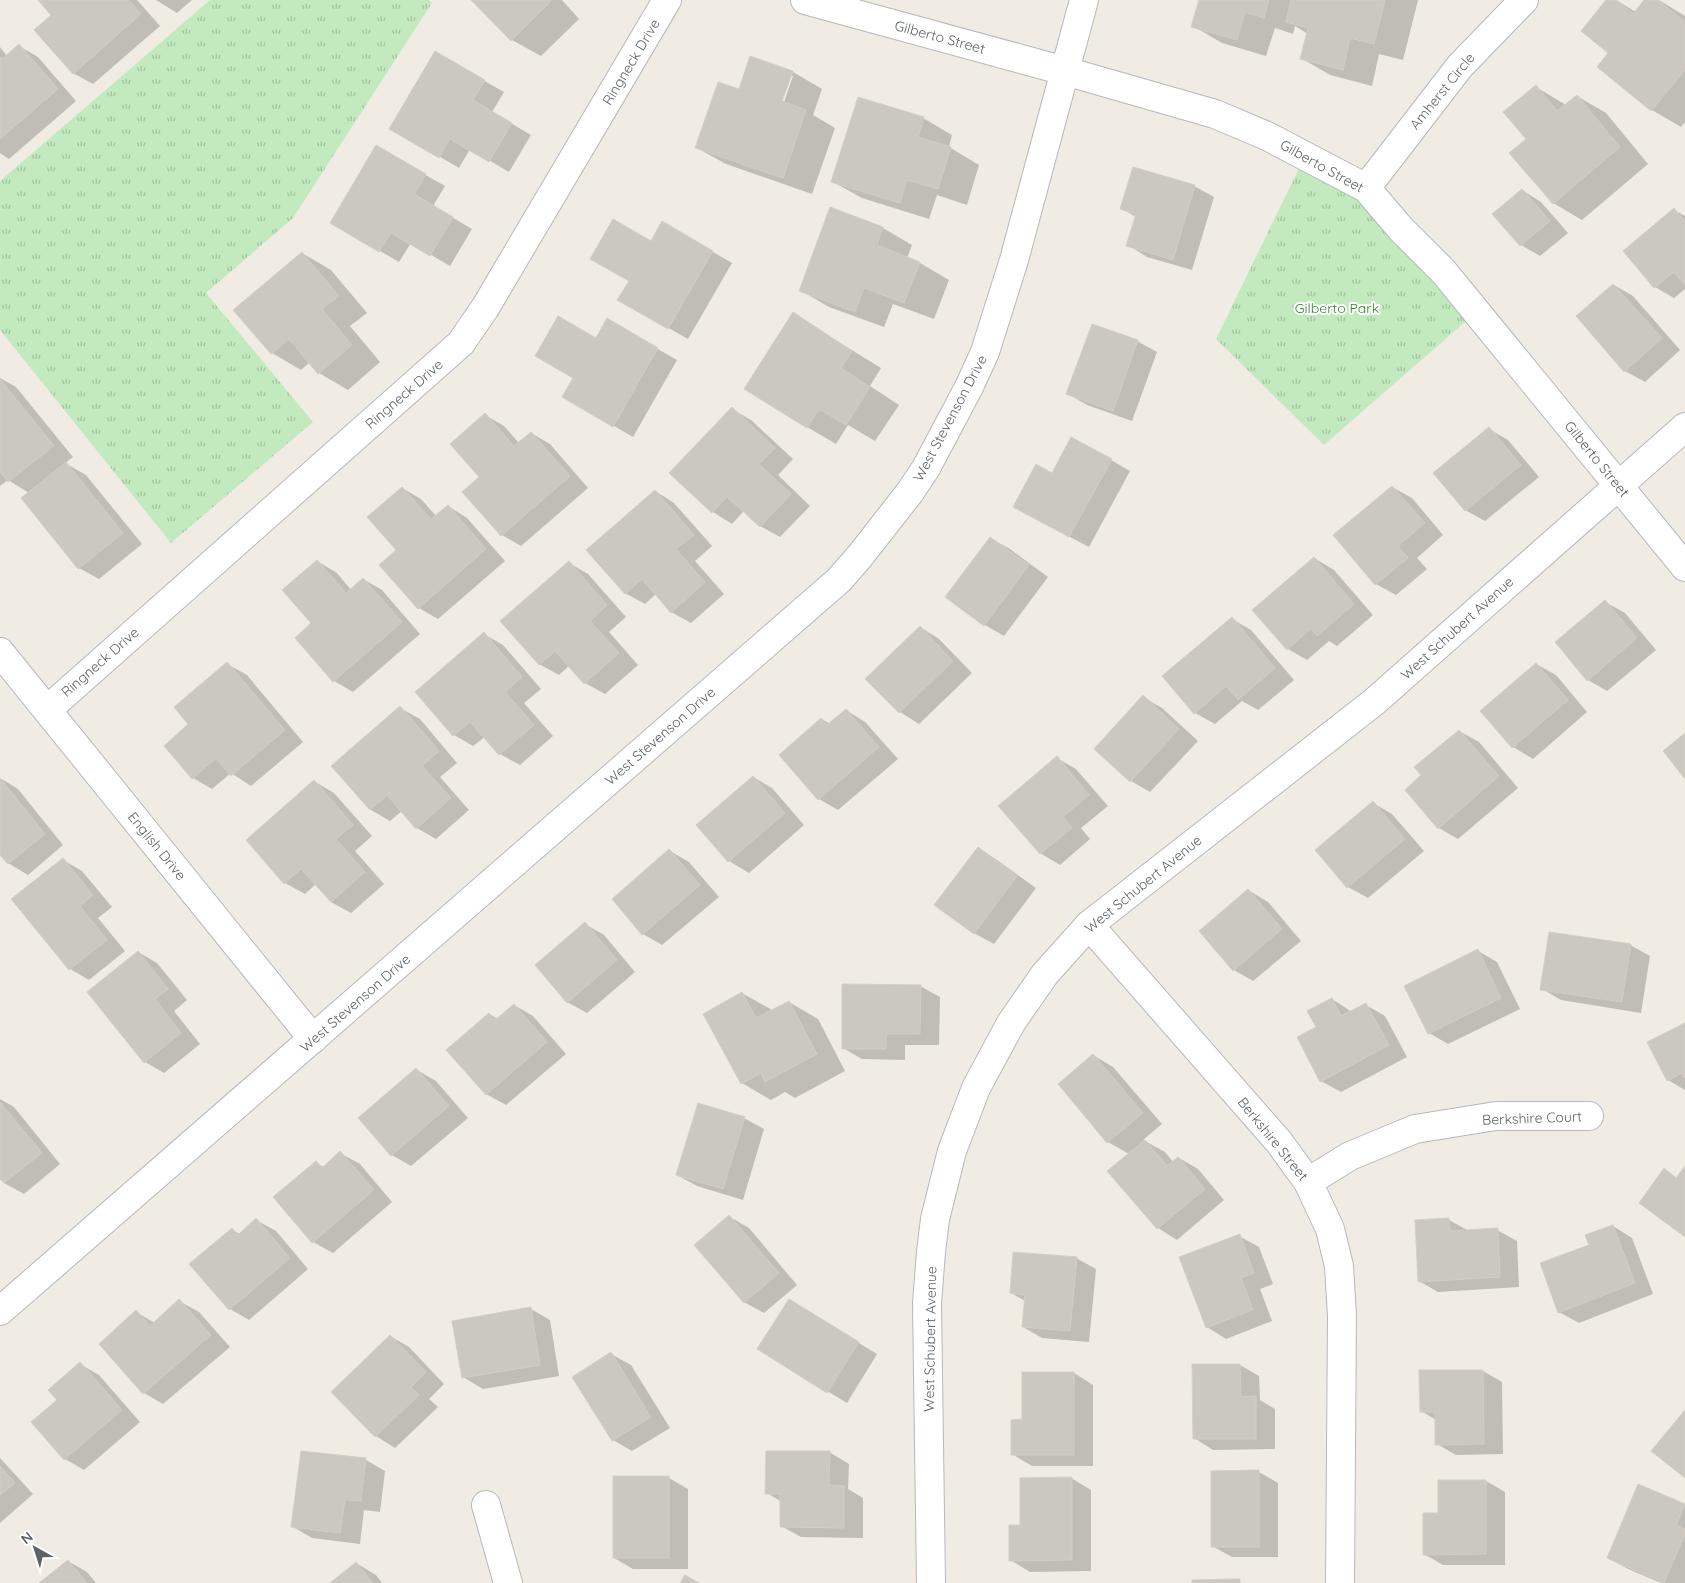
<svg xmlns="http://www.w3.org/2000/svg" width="1685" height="1583" font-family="Quicksand,sans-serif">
	<defs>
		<pattern id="park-tufts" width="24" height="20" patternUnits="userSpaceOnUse" patternTransform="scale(1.25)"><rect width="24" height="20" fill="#c3eabe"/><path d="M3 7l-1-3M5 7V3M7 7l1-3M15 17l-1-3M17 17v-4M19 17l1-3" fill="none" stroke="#a2c19e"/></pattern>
	</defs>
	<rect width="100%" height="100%" fill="#f0ece4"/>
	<g fill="url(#park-tufts)">
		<polygon points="210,0 429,0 432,3 293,218 206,293 313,422 171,543 0,330 0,181"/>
		<polygon points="1303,160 1363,194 1473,315 1324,445 1216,339"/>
	</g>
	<g fill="#0003" fill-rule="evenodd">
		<polygon points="40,0 137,0 160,26 93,84 73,73 53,15"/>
		<polygon points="156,0 192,0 177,13"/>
		<polygon points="473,0 562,0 579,19 541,56 512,40"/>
		<polygon points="1197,0 1418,0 1403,60 1379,54 1372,86 1330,75 1301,58 1308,34 1295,26 1293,34 1275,28 1266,56 1222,43 1193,26 1200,1"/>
		<polygon points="1608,0 1616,0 1636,12 1646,0 1659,0 1685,16 1685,122 1681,127 1652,110 1599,67 1610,53"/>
		<polygon points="19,46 38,57 76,101 9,159 0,153 0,47 7,56"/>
		<polygon points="435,53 504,92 492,112 531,135 509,172 470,149 459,168 391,128"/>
		<path d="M 750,58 L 793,72 L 822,89 L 813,115 L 835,128 L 812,194 L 726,164 L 697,148 L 739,91 ZM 790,76 L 793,76 L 782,108 L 779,107 Z"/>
		<polygon points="1536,87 1566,105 1577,96 1606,113 1648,164 1582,220 1553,203 1527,139"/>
		<polygon points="923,118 952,135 949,147 979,165 967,205 937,195 929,219 862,198 833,182"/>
		<polygon points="376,147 445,186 433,206 472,229 450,266 411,243 399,262 332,223"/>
		<polygon points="1194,186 1214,197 1192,270 1147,257 1128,245 1136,217 1121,208"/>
		<polygon points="1522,190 1541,202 1568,233 1540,256 1521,245"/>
		<polygon points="831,209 883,228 912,245 907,258 920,263 949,280 934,319 893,304 884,327 829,307 800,290"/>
		<polygon points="1674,210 1685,216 1685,289 1674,298 1655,287"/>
		<polygon points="663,223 732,263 688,339 619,300"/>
		<polygon points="302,253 331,270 367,313 350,326 380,362 348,390 319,373 310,362 301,370 272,353"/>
		<polygon points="1614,285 1633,296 1680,350 1645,382 1625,371"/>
		<polygon points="793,314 881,368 870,386 899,405 875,441 848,425 836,444 807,427"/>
		<polygon points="607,320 677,360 633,437 564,397"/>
		<polygon points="1137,341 1157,352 1132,421 1087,405 1068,394"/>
		<polygon points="0,378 16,387 73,457 65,463 86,475 142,544 99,579 79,568 23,498 29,493 8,480 0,486"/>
		<polygon points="732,409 751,420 793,459 778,475 810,506 780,537 760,526 744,511 732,524 713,512 671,473"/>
		<polygon points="485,415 504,426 519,443 531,433 550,444 588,488 521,546 502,535 481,477"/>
		<polygon points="1489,429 1508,440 1539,477 1485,521 1465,510"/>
		<polygon points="1111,460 1130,471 1089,547 1034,518 1052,474"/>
		<polygon points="1392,487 1412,498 1443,535 1417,558 1427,569 1396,595 1376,584"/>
		<polygon points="402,488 421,499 436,516 448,506 467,518 505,561 438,619 419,608 398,550"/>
		<polygon points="655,491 674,503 712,546 695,561 724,594 691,623 671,612 656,594 645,604 625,593"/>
		<polygon points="990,538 1010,549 1048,577 1004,636 985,625 947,597"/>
		<polygon points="1314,558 1334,570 1373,615 1337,646 1329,641 1307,660 1288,649"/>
		<polygon points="317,561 337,573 351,590 363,579 382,590 420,634 353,692 334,681 313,623"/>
		<polygon points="569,563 588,574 626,617 609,632 638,665 605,694 585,683 570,665 559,675 539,664"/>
		<polygon points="1605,602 1625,613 1656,650 1607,691 1588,680"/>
		<polygon points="1232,619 1251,630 1294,680 1258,710 1242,701 1215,724 1195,713"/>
		<polygon points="920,627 939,639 972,673 919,724 900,712 867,679"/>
		<polygon points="484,634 503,645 541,689 524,703 553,736 520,765 500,754 485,737 473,746 454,735 416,692"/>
		<polygon points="227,664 247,675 303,742 251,786 231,773 212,789 193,778 190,725"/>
		<polygon points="1536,664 1556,675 1587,712 1533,759 1513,747 1482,711"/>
		<polygon points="1143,697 1162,708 1198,741 1150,792 1131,781"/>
		<polygon points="400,708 420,719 457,763 440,777 469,810 436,839 417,828 402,811 390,821 371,810 333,766"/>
		<polygon points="846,710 865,722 898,759 838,810 819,799 822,719 830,724"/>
		<polygon points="1459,731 1479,742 1518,788 1458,839 1439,828 1423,775"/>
		<polygon points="1057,758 1076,769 1108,806 1081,828 1090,839 1060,865 1040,853"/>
		<polygon points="753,777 772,788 804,825 749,873 729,861 698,825"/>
		<polygon points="0,778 18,789 63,845 28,875 8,863 0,853"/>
		<polygon points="315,782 334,793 372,836 355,851 384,884 351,913 331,902 316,884 305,894 285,883"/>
		<polygon points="1373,803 1392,814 1424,851 1368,898 1348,887 1317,850"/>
		<polygon points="978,848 997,860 1036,888 994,944 974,933"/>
		<polygon points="670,851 689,862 719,897 662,945 643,934"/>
		<polygon points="63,860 82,871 112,907 98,918 125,951 89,980 70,969 13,899"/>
		<polygon points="1248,890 1268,902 1301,941 1253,981 1234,970"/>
		<polygon points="585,924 604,935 635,972 587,1013 567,1002"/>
		<polygon points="1630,945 1650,956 1641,1013 1561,1000 1542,989"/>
		<polygon points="1478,951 1497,962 1520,1009 1448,1044 1429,1033"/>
		<polygon points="138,952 157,963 187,1000 174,1011 200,1044 164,1073 145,1062"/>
		<polygon points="920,986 940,997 939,1045 905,1045 905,1060 862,1059 843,1048"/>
		<polygon points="742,993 772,1010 789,1002 818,1019 845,1071 795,1098 785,1092 771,1100 742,1083"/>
		<polygon points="1332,999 1352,1012 1366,1005 1385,1016 1407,1057 1341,1092 1321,1081 1317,1027"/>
		<polygon points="514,1005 533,1016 566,1054 506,1105 486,1094 489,1014 498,1019"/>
		<polygon points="1685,1024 1685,1090 1668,1080"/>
		<polygon points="1093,1055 1113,1067 1162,1124 1143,1140 1165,1152 1173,1162 1179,1158 1198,1169 1224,1200 1177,1240 1158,1228 1109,1171 1129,1154 1108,1142"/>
		<polygon points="417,1070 436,1081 468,1118 411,1166 392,1155 360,1118"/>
		<polygon points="0,1099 14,1107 60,1164 24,1194 4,1183 0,1177"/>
		<polygon points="744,1118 764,1129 743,1200 697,1186 677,1175"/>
		<polygon points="340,1153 360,1164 392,1202 333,1253 313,1242 275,1197 316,1163 324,1167"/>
		<polygon points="730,1217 749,1228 797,1285 764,1313 744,1302"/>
		<polygon points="256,1220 276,1231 308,1269 249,1320 230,1309 232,1230 240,1234"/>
		<polygon points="1449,1220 1469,1231 1497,1230 1517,1241 1519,1287 1438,1292 1419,1281"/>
		<polygon points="1613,1226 1632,1238 1653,1294 1579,1323 1559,1312 1590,1246"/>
		<polygon points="1239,1236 1259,1247 1273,1284 1260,1289 1272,1321 1226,1339 1207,1327"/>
		<polygon points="1076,1258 1096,1269 1089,1342 1042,1338 1023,1327 1025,1301 1011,1293"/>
		<polygon points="179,1301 199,1312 230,1347 163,1404 144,1393 136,1312 155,1323"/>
		<polygon points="531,1309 550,1320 559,1376 483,1389 463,1377"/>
		<polygon points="808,1312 877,1354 847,1403 758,1349"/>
		<polygon points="390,1336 409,1347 444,1384 429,1399 438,1407 395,1448 376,1436 332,1392"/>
		<polygon points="611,1354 631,1365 670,1428 632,1451 613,1440"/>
		<polygon points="80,1364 99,1375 140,1422 84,1470 65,1459 58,1400"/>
		<polygon points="1240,1365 1259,1376 1260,1400 1275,1409 1275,1449 1213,1450 1194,1438"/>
		<polygon points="1483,1371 1502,1382 1503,1454 1456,1455 1437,1444 1436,1420 1421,1411"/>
		<polygon points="1074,1373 1093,1385 1093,1466 1032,1466 1012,1454 1023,1421"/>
		<polygon points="829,1452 849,1464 848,1489 863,1498 863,1538 801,1537 781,1526 782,1502 767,1493"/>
		<polygon points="0,1458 33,1494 0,1523"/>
		<polygon points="366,1460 385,1471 380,1512 364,1510 360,1544 312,1538 293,1527"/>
		<polygon points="1259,1472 1278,1483 1278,1557 1232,1557 1212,1546"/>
		<polygon points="614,1478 669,1478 688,1489 688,1569 633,1569 614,1558"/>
		<polygon points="1071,1478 1091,1490 1091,1571 1030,1572 1010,1560 1021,1526"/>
		<polygon points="1486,1481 1505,1492 1505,1565 1443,1565 1424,1554 1440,1514"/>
		<polygon points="1639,1485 1685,1505 1685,1583 1661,1583 1628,1569 1608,1558"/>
		<polygon points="68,1561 87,1572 96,1583 41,1583"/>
		<polygon points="356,1563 376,1575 382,1583 332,1583"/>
	</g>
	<g fill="#cbc7c1" stroke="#d6cdc2">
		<polygon points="38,0 129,0 141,14 73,74 34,30 51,15"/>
		<polygon points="471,0 550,0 551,1 511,41"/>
		<polygon points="1199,0 1269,0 1264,18 1245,12 1237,40 1191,27"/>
		<polygon points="1291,0 1385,0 1374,44 1350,38 1343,70 1300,59 1308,28 1286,22"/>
		<polygon points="1606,0 1616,0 1633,14 1644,0 1658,0 1685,22 1685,70 1651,111 1597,67 1608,53 1581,31"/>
		<polygon points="19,44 58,89 0,139 0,57 2,59"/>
		<polygon points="435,51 485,80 473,100 512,123 489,162 450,139 439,158 389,129"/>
		<polygon points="750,56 793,71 782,101 806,110 783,178 695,148 718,82 739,89"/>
		<polygon points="1536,85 1557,111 1577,95 1620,147 1553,204 1509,153 1526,139 1503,112"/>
		<polygon points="858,97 924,117 918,137 951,147 938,189 907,180 900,203 831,182"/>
		<polygon points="376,145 426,174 414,194 453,217 430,256 391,233 379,252 330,223"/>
		<polygon points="1133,167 1195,185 1173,260 1126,246 1136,214 1120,209"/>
		<polygon points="1522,189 1550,221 1520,246 1492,214"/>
		<polygon points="830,207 883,227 877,245 920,262 904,303 864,288 855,312 799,291"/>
		<polygon points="1674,208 1685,222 1685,285 1674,272 1654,288 1623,251"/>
		<polygon points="613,219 651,241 662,221 713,251 668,329 617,300 629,281 590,259"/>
		<polygon points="302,252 339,296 322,309 352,345 318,374 289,339 271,354 233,310"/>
		<polygon points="1613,284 1662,338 1624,372 1576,316"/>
		<polygon points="793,312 852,351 841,368 870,387 846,425 819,409 807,428 744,389"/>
		<polygon points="558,316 596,338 607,318 658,348 613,427 562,397 573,378 535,356"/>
		<polygon points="1092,324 1138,340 1113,411 1066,394"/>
		<polygon points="0,379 54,446 8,482 0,472"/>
		<polygon points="732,407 775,448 759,464 791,494 760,527 727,497 712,513 669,473"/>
		<polygon points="485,413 514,446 531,432 570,476 501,536 462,492 479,477 450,444"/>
		<polygon points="1489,427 1521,465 1465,511 1433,473"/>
		<polygon points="1071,437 1112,459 1069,537 1013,507 1036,464 1052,473"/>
		<polygon points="66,462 123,533 78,569 21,498"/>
		<polygon points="1392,486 1425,523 1398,546 1408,558 1375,585 1333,535"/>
		<polygon points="402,487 431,519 448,505 486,549 418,609 379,565 396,550 367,517"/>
		<polygon points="655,490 694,535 676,549 705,582 671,613 642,579 625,594 586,550"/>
		<polygon points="990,537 1029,565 984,626 945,597"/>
		<polygon points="1314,557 1354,604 1317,636 1311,628 1287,650 1252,610"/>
		<polygon points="317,560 346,593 363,578 402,622 333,682 295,638 311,623 282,590"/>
		<polygon points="569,561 607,605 590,621 619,653 584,684 555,651 539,665 500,621"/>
		<polygon points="1605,600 1637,638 1587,681 1555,642"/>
		<polygon points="1232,617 1275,668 1238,700 1226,686 1194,714 1162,676"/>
		<polygon points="920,626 953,661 899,713 865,679"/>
		<polygon points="484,632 522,677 505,692 534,725 499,755 470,722 453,736 415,692"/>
		<polygon points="227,662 285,730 231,776 216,758 192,779 164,746 188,724 174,707"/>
		<polygon points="1536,663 1568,700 1512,748 1480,711"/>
		<polygon points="1143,695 1179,729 1130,782 1094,749"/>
		<polygon points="400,706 439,751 422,766 451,798 416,829 387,795 370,810 331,766"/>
		<polygon points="846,709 879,747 818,800 779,755 821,718 827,725"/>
		<polygon points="1459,730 1499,776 1438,829 1405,790 1421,775 1414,767"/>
		<polygon points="1685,733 1685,779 1663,751"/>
		<polygon points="1057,756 1089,795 1063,817 1072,828 1040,854 998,806"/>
		<polygon points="753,776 785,813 728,862 696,825"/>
		<polygon points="0,778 45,834 8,864 0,855"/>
		<polygon points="314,780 353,825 336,839 365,872 331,902 301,869 284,884 246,840"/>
		<polygon points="1373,801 1405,839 1347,888 1315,850"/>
		<polygon points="978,847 1017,876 974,934 934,905"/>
		<polygon points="669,849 700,885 642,935 612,899"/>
		<polygon points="63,858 93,895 80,906 107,940 69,970 11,899"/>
		<polygon points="1248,889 1282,929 1233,971 1199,931"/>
		<polygon points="585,922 617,960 567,1003 535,965"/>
		<polygon points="1549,932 1631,944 1622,1002 1540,990"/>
		<polygon points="1478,949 1501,998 1428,1034 1404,986"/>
		<polygon points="138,951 168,989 155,999 181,1033 144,1063 87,992"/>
		<polygon points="842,984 921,985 920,1034 886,1034 886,1049 842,1049"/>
		<polygon points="742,992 756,1018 789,1001 817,1054 765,1082 761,1073 741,1084 703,1014"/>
		<polygon points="1332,998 1341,1016 1366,1003 1389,1045 1320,1082 1297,1037 1316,1027 1307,1011"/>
		<polygon points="514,1004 547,1042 486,1095 446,1050 489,1013 495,1020"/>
		<polygon points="1685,1023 1685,1078 1682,1073 1667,1081 1647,1042"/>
		<polygon points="1093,1054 1143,1113 1107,1143 1058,1084"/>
		<polygon points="416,1068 449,1106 391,1156 358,1118"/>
		<polygon points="0,1102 42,1153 4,1183 0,1179"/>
		<polygon points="698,1103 745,1117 723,1189 676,1175"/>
		<polygon points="1145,1140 1167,1166 1178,1157 1205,1189 1157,1229 1107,1171"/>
		<polygon points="340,1151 374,1190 312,1243 273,1197 316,1161 322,1168"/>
		<polygon points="1685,1166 1685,1237 1639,1203 1664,1168 1676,1178"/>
		<polygon points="729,1215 779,1273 744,1303 694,1245"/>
		<polygon points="256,1218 290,1258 229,1310 189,1264 232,1228 238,1235"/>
		<polygon points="1449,1218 1450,1231 1498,1228 1500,1277 1418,1282 1415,1220"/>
		<polygon points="1613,1225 1635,1283 1558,1313 1540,1263 1589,1245 1585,1235"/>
		<polygon points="1240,1234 1254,1273 1241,1278 1253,1310 1206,1328 1179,1257"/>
		<polygon points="1013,1252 1077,1257 1070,1331 1022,1327 1025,1295 1010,1293"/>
		<polygon points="179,1299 211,1335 143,1394 99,1344 136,1310 150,1326"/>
		<polygon points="789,1299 859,1342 827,1393 757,1349"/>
		<polygon points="531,1307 540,1365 462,1378 452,1321"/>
		<polygon points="390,1335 426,1372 411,1387 419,1395 375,1437 331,1392"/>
		<polygon points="611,1352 651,1417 612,1441 572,1377"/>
		<polygon points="80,1362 122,1410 64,1460 31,1422 57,1400 48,1390"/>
		<polygon points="1192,1364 1240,1364 1241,1397 1256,1396 1256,1439 1193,1439"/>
		<polygon points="1419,1370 1483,1370 1484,1444 1435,1445 1435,1412 1420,1412"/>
		<polygon points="1022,1372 1074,1372 1074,1455 1011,1455 1011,1420 1022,1419"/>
		<polygon points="1685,1410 1685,1478 1651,1451"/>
		<polygon points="301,1451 366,1458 361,1501 345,1500 340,1533 291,1527"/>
		<polygon points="766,1451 830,1451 829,1485 844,1486 844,1528 780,1527 780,1494 765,1494"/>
		<polygon points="0,1466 15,1483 0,1495"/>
		<polygon points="1259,1470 1259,1547 1211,1547 1211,1471"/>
		<rect x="613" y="1476" width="56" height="82"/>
		<polygon points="1072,1477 1072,1560 1009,1561 1009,1525 1020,1525 1020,1478"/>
		<polygon points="1438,1480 1486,1480 1486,1554 1423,1555 1423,1513 1438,1513"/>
		<polygon points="1638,1484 1685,1504 1676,1525 1685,1529 1685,1534 1664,1583 1607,1558"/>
		<polygon points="68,1560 87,1583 39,1583"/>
		<polygon points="356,1562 373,1583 330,1583"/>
		<polygon points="685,1575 699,1583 680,1583"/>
		<polygon points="1240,1579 1240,1583 1192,1583 1192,1580"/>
	</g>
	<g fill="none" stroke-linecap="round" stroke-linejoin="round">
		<defs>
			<g id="street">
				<polyline points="805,0 1065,71 1215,114 1267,136 1366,188 1401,229 1443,271 1685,567"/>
				<polyline points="1366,188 1460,66 1524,0"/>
				<polyline points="0,652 313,1039"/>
				<polyline points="47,710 461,343 485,308 667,0"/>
				<polyline points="1089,925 1279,1142 1308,1182 1330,1229 1339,1266 1342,1316 1340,1583"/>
				<polyline points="1308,1182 1350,1156 1415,1129 1496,1116 1589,1116"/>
				<polyline points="0,1311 839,580 860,556 910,492 926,468 969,387 985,352 1014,260 1084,0"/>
				<polyline points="486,1505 508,1583"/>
				<polyline points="931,1583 927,1303 931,1252 935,1219 952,1151 976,1088 1011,1023 1045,974 1089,925 1374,702 1685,427"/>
			</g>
		</defs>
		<use href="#street" stroke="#b5b8bc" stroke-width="30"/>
		<use href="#street" stroke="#fff" stroke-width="28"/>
	</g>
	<g text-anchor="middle" stroke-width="4" stroke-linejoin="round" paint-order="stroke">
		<g font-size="14" fill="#5c6266" stroke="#fff">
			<text transform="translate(940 37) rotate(15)" y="5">Gilberto Street</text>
			<text transform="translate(631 62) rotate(-59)" y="5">Ringneck Drive</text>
			<text transform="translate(1442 91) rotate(-51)" y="5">Amherst Circle</text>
			<text transform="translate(1322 166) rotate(29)" y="5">Gilberto Street</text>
			<text transform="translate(404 394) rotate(-41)" y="5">Ringneck Drive</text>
			<text transform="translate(950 418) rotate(-62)" y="5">West Stevenson Drive</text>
			<text transform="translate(1597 459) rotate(51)" y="5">Gilberto Street</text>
			<text transform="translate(1457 628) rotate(-42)" y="5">West Schubert Avenue</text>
			<text transform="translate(100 662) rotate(-41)" y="5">Ringneck Drive</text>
			<text transform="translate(660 736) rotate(-41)" y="5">West Stevenson Drive</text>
			<text transform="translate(157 846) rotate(51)" y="5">English Drive</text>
			<text transform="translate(1143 884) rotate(-39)" y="5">West Schubert Avenue</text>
			<text transform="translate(355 1003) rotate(-41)" y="5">West Stevenson Drive</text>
			<text transform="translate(1532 1118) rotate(-2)" y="5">Berkshire Court</text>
			<text transform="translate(1273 1139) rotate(51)" y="5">Berkshire Street</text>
			<text transform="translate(930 1339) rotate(-89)" y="5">West Schubert Avenue</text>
		</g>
		<g font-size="14" fill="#32852c" stroke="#fff">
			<text x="1337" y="313">Gilberto Park</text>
		</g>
	</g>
	<g transform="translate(35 1548) rotate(321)" stroke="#ffffff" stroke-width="4" paint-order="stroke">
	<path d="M0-4L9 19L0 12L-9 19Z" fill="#5c6266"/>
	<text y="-8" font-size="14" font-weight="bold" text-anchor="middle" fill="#5c6266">N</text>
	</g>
</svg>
